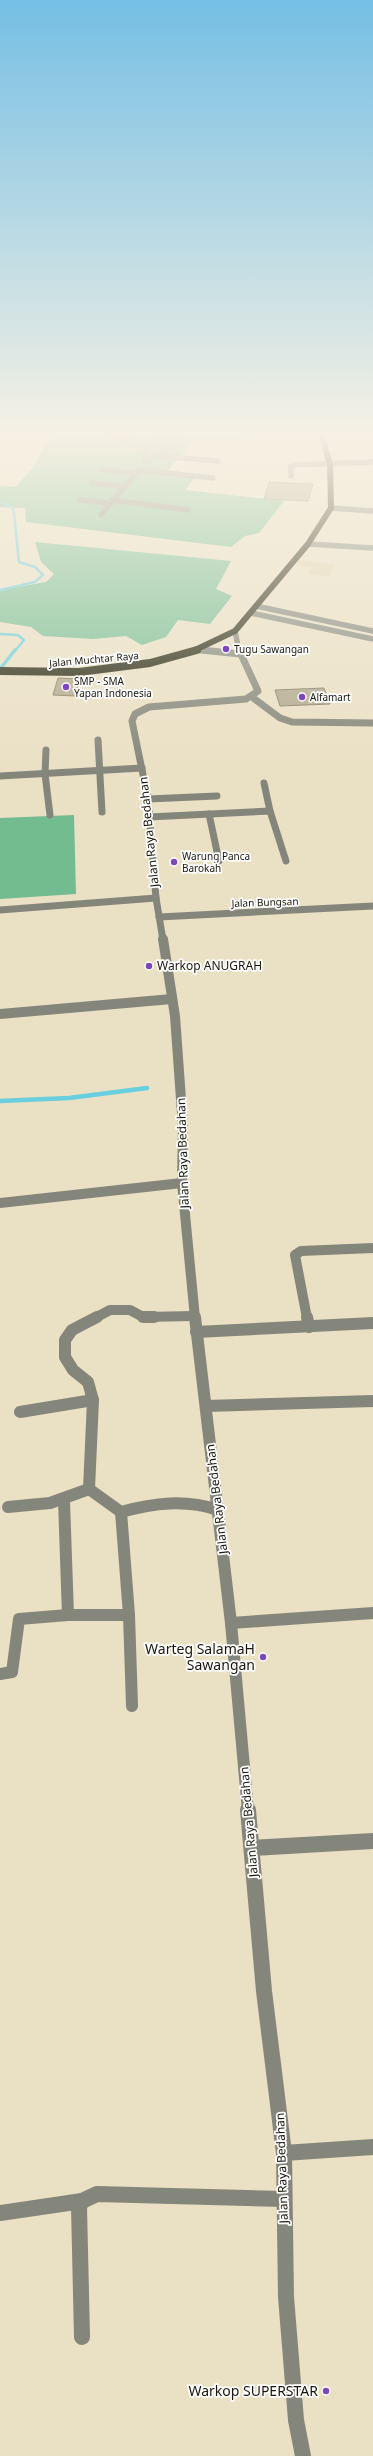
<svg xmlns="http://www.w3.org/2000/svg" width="373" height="2456" font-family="'Noto Sans',sans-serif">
	<rect width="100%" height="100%" fill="#eae0c4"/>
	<polygon fill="#e1d4b1" points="299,560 315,562 335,564 329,576 309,574 312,567 297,566"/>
	<g fill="#73bc90">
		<polygon points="54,430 281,430 279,436 266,436 264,439 193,442 167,471 197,475 185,490 284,501 259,533 245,536 231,547 26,522 25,508 0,507 0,486 16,487 34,466"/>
		<polygon points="35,542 231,561 216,589 232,596 210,624 178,620 166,637 142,645 126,636 93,639 43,636 31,627 0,622 0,590 46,582 54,574 41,562"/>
		<polygon points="74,815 76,894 0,899 0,818"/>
	</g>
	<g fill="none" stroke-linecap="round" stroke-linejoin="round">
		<g stroke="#69cfde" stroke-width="2.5">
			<polyline points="0,438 37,430"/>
			<polyline points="0,502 12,507 14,513 19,562 35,567 43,575 35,582 0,590"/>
			<polyline points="0,634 18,635 24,640 15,651"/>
		</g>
		<polyline stroke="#69cfde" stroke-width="3.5" points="0,669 15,650"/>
		<polyline stroke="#69cfde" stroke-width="4.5" points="0,1101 69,1098 147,1088"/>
	</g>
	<g fill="#b2a88e" stroke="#867d64">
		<polygon points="269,482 313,484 308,501 264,499"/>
		<polygon points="58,678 80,679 75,696 53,695"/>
		<polygon points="324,688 330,704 280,706 275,690"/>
	</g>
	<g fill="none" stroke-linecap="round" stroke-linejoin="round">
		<g stroke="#85867b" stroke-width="5.5">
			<polyline points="104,430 147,450"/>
			<polyline points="143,430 164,432"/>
			<polyline points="166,430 147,450 145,462 164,452 183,430"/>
			<polyline points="218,430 275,433 281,432 281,430"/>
			<polyline points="281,431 321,431"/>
			<polyline points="156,456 218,461"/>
			<polyline points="103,470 136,473"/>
			<polyline points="291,476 291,466 295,465 373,462"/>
			<polyline points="92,483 124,487"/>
			<polyline points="80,500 109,503"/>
			<polyline points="112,500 188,510"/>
			<polyline points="331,508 373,511"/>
			<polyline points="101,515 139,470 213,478"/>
			<polyline points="308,544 373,548"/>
			<polyline points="256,606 373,631"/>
			<polyline points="251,613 373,639"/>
			<polyline points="235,631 239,651"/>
			<polyline points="198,650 212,651"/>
		</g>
		<g stroke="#85867b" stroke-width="7">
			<polyline points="201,650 240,654"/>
			<polyline points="252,697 280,718 292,722 373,723"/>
			<polyline points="98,740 102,812"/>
			<polyline points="46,750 45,774 50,815"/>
			<polyline points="0,776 142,768"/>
			<polyline points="264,783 270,811"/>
			<polyline points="148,799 217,796"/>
			<polyline points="209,814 219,861"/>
			<polyline points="149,817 270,811 286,861"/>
			<polyline points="0,910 156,898"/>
			<polyline points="159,917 373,906"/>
			<polyline points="163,940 156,898 148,799 132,721 135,714 149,707 246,699 258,691 239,650"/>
		</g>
		<g stroke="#85867b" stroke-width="10">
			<polyline points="163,939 175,1016 183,1127 182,1183 195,1318"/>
			<polyline points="0,1014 172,999"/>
			<polyline points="0,1203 182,1183"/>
			<polyline points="95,1318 110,1310 130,1310 143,1317 194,1316"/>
			<polyline points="307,1318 295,1255 301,1251 373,1248"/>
		</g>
		<g stroke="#85867b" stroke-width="12">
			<path d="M 97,1317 L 72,1330 L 65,1340 L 65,1357 L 73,1370 L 88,1382 L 93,1400 L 89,1489 L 121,1512 C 154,1503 185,1499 218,1510"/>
			<polyline points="143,1317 154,1317"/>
			<polyline points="195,1317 231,1623 248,1811"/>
			<polyline points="307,1317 309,1327"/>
			<polyline points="196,1332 373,1323"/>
			<polyline points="206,1406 373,1401"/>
			<polyline points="20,1412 93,1400"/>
			<polyline points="64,1501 68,1615"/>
			<polyline points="8,1507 50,1503 89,1489"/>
			<polyline points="121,1512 129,1615 132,1706"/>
			<polyline points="231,1623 373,1613"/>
			<polyline points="0,1674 12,1672 19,1619 68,1615 129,1615"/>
		</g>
		<g stroke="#85867b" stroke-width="16">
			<polyline points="248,1810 264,1991 284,2153 286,2297 296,2420 303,2456"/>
			<polyline points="252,1848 373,1841"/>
			<polyline points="284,2153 373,2147"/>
			<polyline points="0,2213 82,2201"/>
			<polyline points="82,2337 79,2207 82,2201 97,2194 284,2199"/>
		</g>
		<polyline stroke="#25260f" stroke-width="6" points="193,651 235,631 308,544 331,508 330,464 320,430"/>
		<polyline stroke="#25260f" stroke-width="8" points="0,671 79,672 150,663 197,650"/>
	</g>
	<linearGradient id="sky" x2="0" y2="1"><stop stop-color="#75bfe4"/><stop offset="0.56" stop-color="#f6f1e4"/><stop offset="1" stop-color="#f6f1e4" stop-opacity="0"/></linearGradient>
	<rect width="373" height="774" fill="url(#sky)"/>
	<g fill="#7c47be" stroke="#fff" stroke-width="1.5">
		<circle cx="226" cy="649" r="4"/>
		<circle cx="66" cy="687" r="4"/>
		<circle cx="302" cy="697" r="4"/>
		<circle cx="174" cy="862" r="4"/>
		<circle cx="149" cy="966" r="4"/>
		<circle cx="263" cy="1657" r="4"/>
		<circle cx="326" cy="2391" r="4"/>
	</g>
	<g text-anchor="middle" stroke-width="3.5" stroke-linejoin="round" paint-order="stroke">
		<g font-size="10" fill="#1a160c" stroke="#fff" text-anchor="start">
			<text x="234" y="653">Tugu Sawangan</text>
			<text x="74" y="685">SMP - SMA<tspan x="74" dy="12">Yapan Indonesia</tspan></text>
			<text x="310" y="701">Alfamart</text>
			<text x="182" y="860">Warung Panca<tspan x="182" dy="12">Barokah</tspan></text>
		</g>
		<g font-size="10" fill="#1a160c" stroke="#fff">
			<text transform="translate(94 659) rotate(-5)" y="4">Jalan Muchtar Raya</text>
			<text transform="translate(265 902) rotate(-2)" y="4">Jalan Bungsan</text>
		</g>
		<g font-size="12" fill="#1a160c" stroke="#fff">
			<text transform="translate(149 832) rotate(-96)" y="4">Jalan Raya Bedahan</text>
			<text transform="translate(183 1153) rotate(-92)" y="4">Jalan Raya Bedahan</text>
			<text transform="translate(217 1499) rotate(-97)" y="4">Jalan Raya Bedahan</text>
			<text transform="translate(249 1822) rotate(-95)" y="4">Jalan Raya Bedahan</text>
			<text transform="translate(282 2168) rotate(-92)" y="4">Jalan Raya Bedahan</text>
		</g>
		<g font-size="12" fill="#1a160c" stroke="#fff" text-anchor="start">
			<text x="157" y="970">Warkop ANUGRAH</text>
		</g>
		<g font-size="14" fill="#1a160c" stroke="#fff" text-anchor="end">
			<text x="255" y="1654">Warteg SalamaH<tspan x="255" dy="16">Sawangan</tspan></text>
			<text x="318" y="2396">Warkop SUPERSTAR</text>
		</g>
	</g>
</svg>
